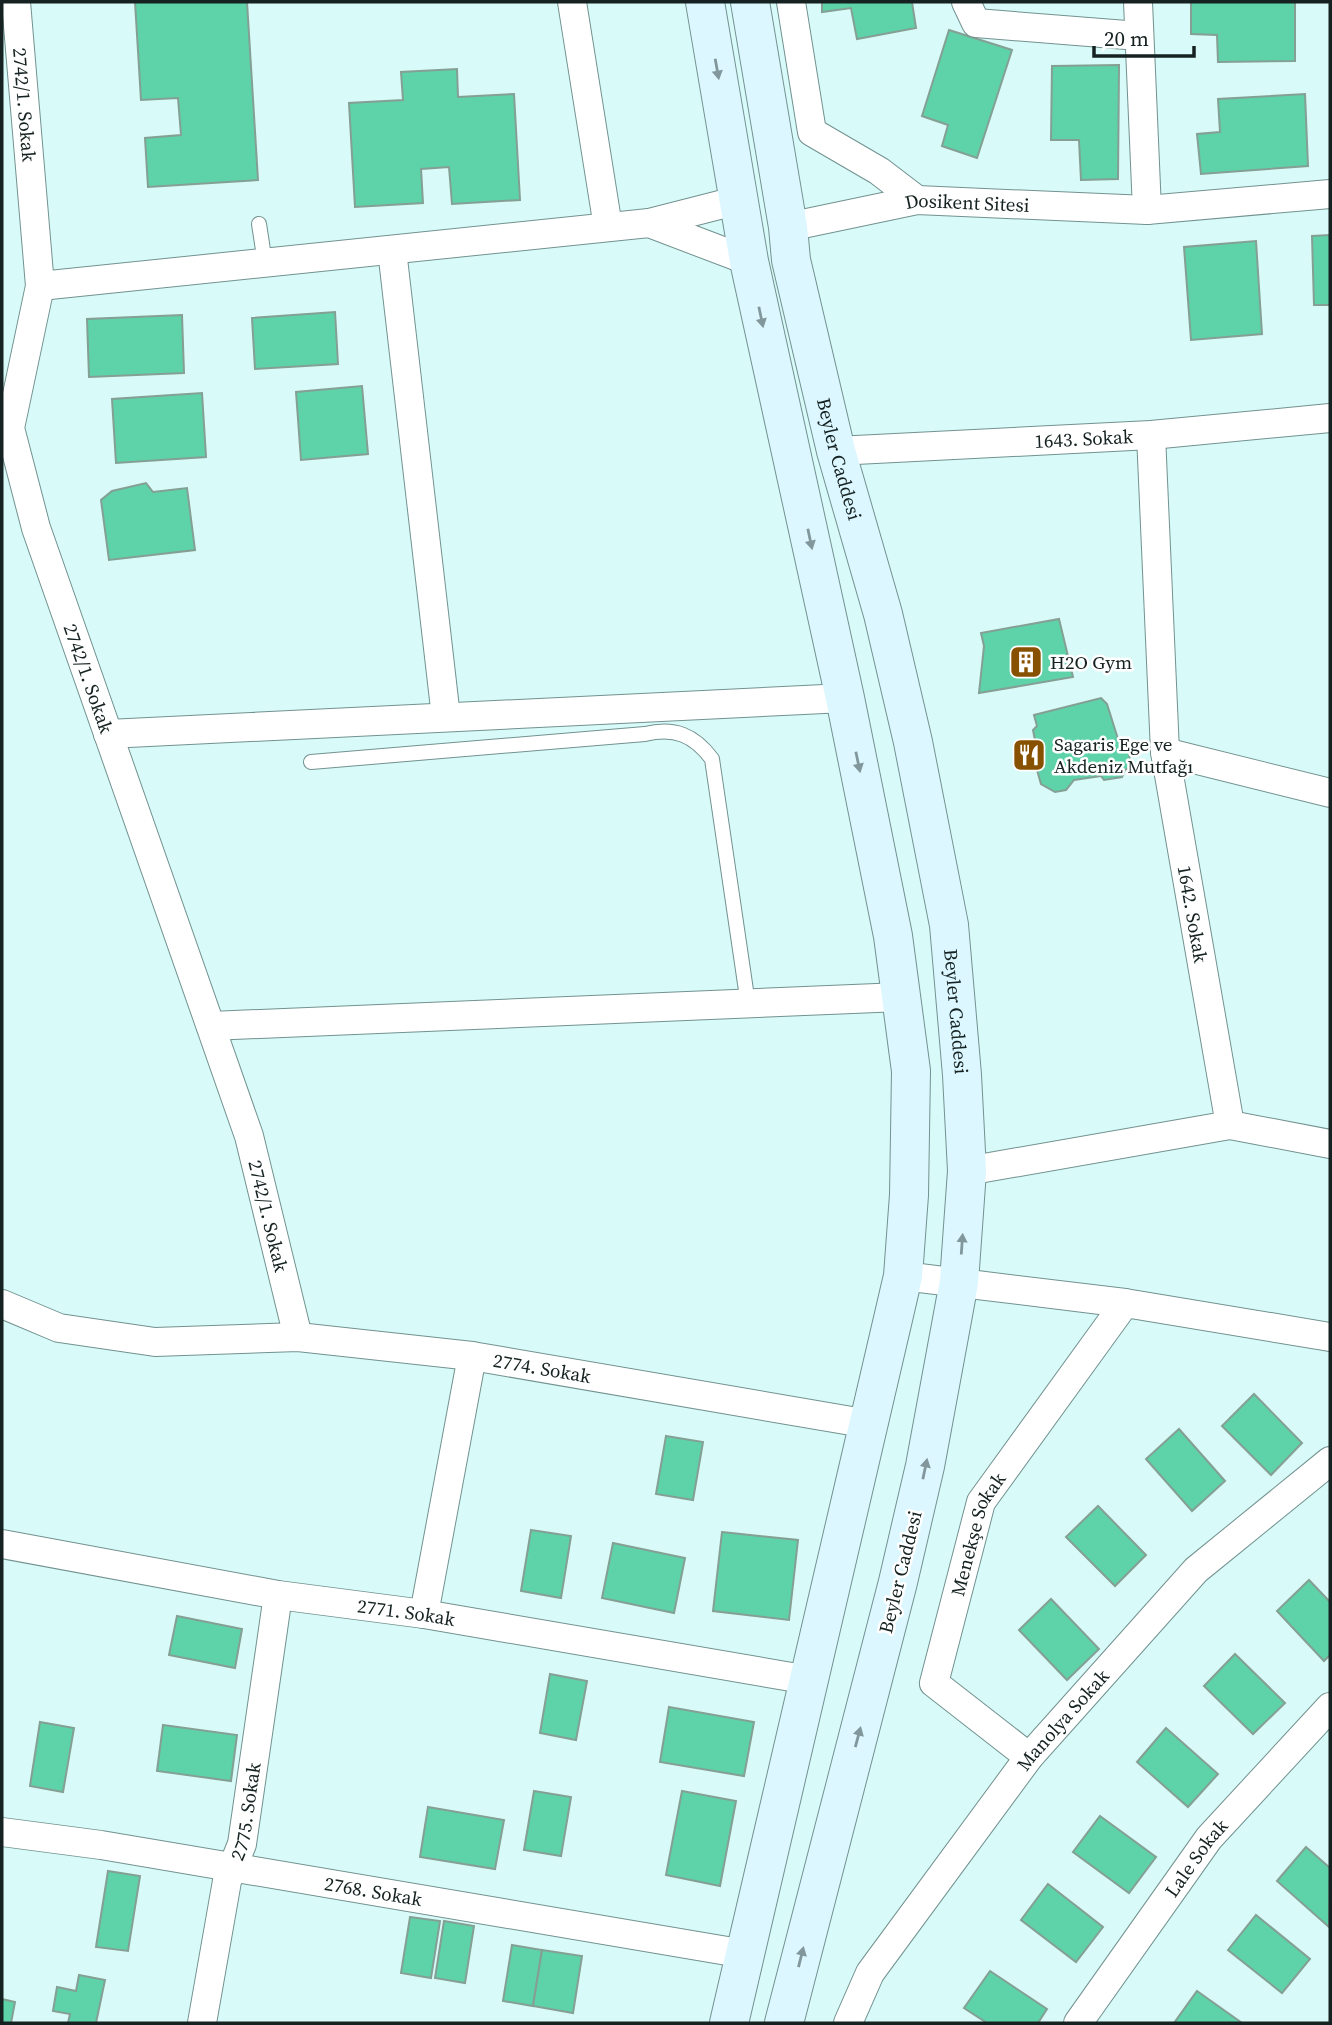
<svg xmlns="http://www.w3.org/2000/svg" width="1332" height="2025" font-family="'Source Serif 4',serif">
	<rect width="100%" height="100%" fill="#d8faf8"/>
	<g fill="#5ed3aa" stroke="#849f94" stroke-width="2">
		<polygon points="135,2 247,2 258,180 148,187 145,138 181,135 178,98 141,100"/>
		<polygon points="822,2 912,2 916,28 857,39 851,8 822,12"/>
		<polygon points="1191,2 1295,2 1295,61 1218,62 1217,35 1191,34"/>
		<polygon points="949,30 1012,50 977,158 942,146 948,125 922,116"/>
		<polygon points="1119,65 1118,179 1081,180 1079,140 1051,140 1052,66"/>
		<polygon points="457,69 458,97 514,94 520,200 452,204 449,167 421,169 423,203 355,207 349,103 403,100 401,72"/>
		<polygon points="1305,94 1308,166 1201,174 1197,134 1220,132 1218,99"/>
		<polygon points="1330,235 1330,305 1314,305 1312,236"/>
		<polygon points="1256,241 1262,334 1191,340 1184,247"/>
		<polygon points="335,312 338,364 255,369 252,318"/>
		<polygon points="182,315 184,373 89,377 87,319"/>
		<polygon points="362,386 368,454 301,460 296,392"/>
		<polygon points="202,393 206,457 116,463 112,399"/>
		<polygon points="146,483 153,492 187,488 195,550 109,560 101,500 112,491"/>
		<polygon points="1059,619 1073,677 979,693 984,646 981,633"/>
		<polygon points="1101,698 1107,704 1118,739 1127,741 1131,767 1125,770 1122,777 1104,780 1101,776 1074,780 1066,790 1055,792 1041,784 1037,770 1039,761 1033,730 1037,726 1034,715"/>
		<polygon points="1254,1394 1302,1443 1271,1475 1222,1426"/>
		<polygon points="1179,1429 1225,1481 1192,1511 1146,1459"/>
		<polygon points="666,1436 703,1442 693,1500 656,1494"/>
		<polygon points="1098,1506 1146,1555 1115,1586 1066,1537"/>
		<polygon points="531,1530 571,1536 561,1598 521,1591"/>
		<polygon points="722,1532 798,1540 789,1620 713,1611"/>
		<polygon points="613,1543 685,1558 674,1613 602,1598"/>
		<polygon points="1309,1580 1330,1602 1330,1655 1324,1661 1277,1611"/>
		<polygon points="1051,1599 1099,1649 1067,1680 1019,1630"/>
		<polygon points="177,1616 242,1629 235,1668 169,1655"/>
		<polygon points="1235,1654 1285,1703 1253,1734 1204,1686"/>
		<polygon points="550,1674 587,1681 576,1740 540,1733"/>
		<polygon points="669,1707 754,1722 744,1776 660,1762"/>
		<polygon points="40,1722 74,1728 63,1792 30,1786"/>
		<polygon points="163,1725 237,1735 231,1781 157,1771"/>
		<polygon points="1166,1728 1218,1774 1188,1807 1137,1762"/>
		<polygon points="534,1791 571,1797 561,1856 524,1850"/>
		<polygon points="682,1791 736,1801 720,1886 666,1875"/>
		<polygon points="428,1807 504,1820 495,1869 420,1857"/>
		<polygon points="1100,1816 1156,1857 1129,1893 1073,1852"/>
		<polygon points="1306,1847 1330,1868 1329,1927 1277,1881"/>
		<polygon points="108,1871 140,1876 128,1951 96,1947"/>
		<polygon points="1048,1884 1103,1927 1076,1962 1021,1920"/>
		<polygon points="1256,1915 1310,1959 1282,1993 1228,1950"/>
		<polygon points="410,1917 440,1921 431,1978 401,1973"/>
		<polygon points="444,1921 474,1926 465,1983 435,1978"/>
		<polygon points="512,1945 542,1950 533,2006 503,2001"/>
		<polygon points="542,1950 582,1956 573,2013 533,2006"/>
		<polygon points="990,1971 1047,2009 1038,2023 987,2023 964,2008"/>
		<polygon points="79,1975 105,1980 96,2023 68,2023 70,2014 53,2011 57,1987 76,1991"/>
		<polygon points="1197,1991 1242,2023 1174,2023"/>
		<polygon points="2,1999 15,2002 11,2023 2,2023"/>
	</g>
	<g fill="none" stroke-linecap="round" stroke-linejoin="round">
		<defs>
			<g id="service">
				<polyline points="259,224 265,263"/>
				<path d="M 311,762 L 645,734 C 675,727 694,735 712,759 L 748,1004"/>
			</g>
			<g id="minor">
				<path id="s1" d="M 16,2 L 40,286 L 10,428 L 36,528 L 249,1136 L 298,1337"/>
				<polyline points="572,2 608,227"/>
				<polyline points="791,2 812,132 879,171 917,200"/>
				<polyline points="966,2 976,23 1139,36"/>
				<polyline points="1138,2 1147,210"/>
				<polyline points="649,223 739,200"/>
				<path id="s2" d="M 788,227 L 917,200 L 1147,210 L 1330,194"/>
				<polyline points="392,250 446,717"/>
				<polyline points="40,286 649,223 749,261"/>
				<path id="s3" d="M 836,451 L 1151,435 L 1330,418"/>
				<polyline points="108,734 845,698"/>
				<polyline points="1165,752 1330,793"/>
				<polyline points="211,1026 901,997"/>
				<polyline points="1230,1125 1330,1144"/>
				<polyline points="967,1171 1230,1125 1165,752 1151,435"/>
				<polyline points="903,1276 1125,1303 1330,1337"/>
				<path id="s4" d="M 2,1304 L 59,1328 L 155,1342 L 298,1337 L 472,1356 L 869,1424"/>
				<path id="s5" d="M 2,1544 L 278,1595 L 424,1614 L 809,1680"/>
				<polyline points="424,1614 472,1356"/>
				<path id="s6" d="M 1029,1757 L 934,1683 L 981,1502 L 1125,1303"/>
				<path id="s7" d="M 2,1832 L 101,1845 L 745,1954"/>
				<path id="s8" d="M 202,2023 L 227,1881 L 242,1844 L 278,1595"/>
				<path id="s9" d="M 848,2023 L 870,1973 L 1029,1757 L 1196,1570 L 1330,1461"/>
				<path id="s10" d="M 1078,2023 L 1209,1838 L 1330,1707"/>
			</g>
			<g id="secondary">
				<polyline points="705,2 749,261 845,698 893,936 911,1071 909,1195 903,1276 729,2023"/>
				<path id="s11" d="M 750,2 L 788,227 L 791,260 L 836,451 L 883,614 L 913,742 L 949,925 L 962,1075 L 967,1171 L 959,1282 L 925,1466 L 898,1582 L 784,2023"/>
			</g>
		</defs>
		<use href="#service" stroke="#729290" stroke-width="16"/>
		<use href="#minor" stroke="#729290" stroke-width="30"/>
		<use href="#secondary" stroke="#729290" stroke-width="40"/>
		<use href="#service" stroke="#fff" stroke-width="14"/>
		<use href="#minor" stroke="#fff" stroke-width="28"/>
		<use href="#secondary" stroke="#dcf7ff" stroke-width="38"/>
	</g>
	<defs><path id="oneway-solid" d="M-6-.8H1V-3.2L6.5 0L1 3.2V.8H-6Z" transform="scale(1.75)"/></defs>
	<g fill="#82979b">
		<use href="#oneway-solid" transform="translate(717 69) rotate(80)"/>
		<use href="#oneway-solid" transform="translate(761 317) rotate(78)"/>
		<use href="#oneway-solid" transform="translate(810 539) rotate(78)"/>
		<use href="#oneway-solid" transform="translate(858 762) rotate(78)"/>
		<use href="#oneway-solid" transform="translate(962 1244) rotate(-86)"/>
		<use href="#oneway-solid" transform="translate(925 1469) rotate(-78)"/>
		<use href="#oneway-solid" transform="translate(858 1737) rotate(-75)"/>
		<use href="#oneway-solid" transform="translate(801 1957) rotate(-76)"/>
	</g>
	<defs>
		<symbol id="building-square" viewBox="-11 -11 22 22"><rect x="-9" y="-9" width="18" height="18" rx="4" fill="#875100" stroke="#fff"/><path d="M-4-6H4V6H1V3H-1V6H-4ZM-2.5-4.3h1.7v1.8h-1.7ZM.8-4.3h1.7v1.8H.8ZM-2.5-1h1.7V.8h-1.7ZM.8-1h1.7V.8H.8Z" fill="#fff"/></symbol>
		<symbol id="restaurant-square" viewBox="-11 -11 22 22"><rect x="-9" y="-9" width="18" height="18" rx="4" fill="#875100" stroke="#fff"/><path d="M-5-6h1v4h1v-4h1v4h1v-4h1v5L-1.5 .5V6h-2V.5L-5-1ZM5-6V6H3V1.5H1.5Q1.5-4 5-6Z" fill="#fff"/></symbol>
	</defs>
	<g fill-rule="evenodd">
		<use href="#building-square" x="1007" y="643" width="38" height="38"/>
		<use href="#restaurant-square" x="1010" y="736" width="38" height="38"/>
	</g>
	<g text-anchor="middle" stroke-width="5" stroke-linejoin="round" paint-order="stroke">
		<g font-size="19" fill="#152221" stroke="#fff">
			<text dy="7" stroke="none"><textPath href="#s1" startOffset="103">2742/1. Sokak</textPath></text>
			<text dy="7" stroke="none"><textPath href="#s2" startOffset="182">Dosikent Sitesi</textPath></text>
			<text dy="7" stroke="none"><textPath href="#s3" startOffset="248">1643. Sokak</textPath></text>
			<text dy="7" stroke="none"><textPath href="#s11" startOffset="466">Beyler Caddesi</textPath></text>
			<text dy="7" stroke="none"><textPath href="#s1" startOffset="693">2742/1. Sokak</textPath></text>
			<text transform="translate(1193 914) rotate(80)" y="7">1642. Sokak</text>
			<text dy="7" stroke="none"><textPath href="#s11" startOffset="1032">Beyler Caddesi</textPath></text>
			<text dy="7" stroke="none"><textPath href="#s1" startOffset="1260">2742/1. Sokak</textPath></text>
			<text dy="7" stroke="none"><textPath href="#s4" startOffset="548">2774. Sokak</textPath></text>
			<text dy="7" stroke="none"><textPath href="#s6" startOffset="276">Menekşe Sokak</textPath></text>
			<text transform="translate(900 1572) rotate(-76)" y="7">Beyler Caddesi</text>
			<text dy="7" stroke="none"><textPath href="#s5" startOffset="410">2771. Sokak</textPath></text>
			<text dy="7" stroke="none"><textPath href="#s9" startOffset="373">Manolya Sokak</textPath></text>
			<text dy="7" stroke="none"><textPath href="#s8" startOffset="217">2775. Sokak</textPath></text>
			<text dy="7" stroke="none"><textPath href="#s10" startOffset="203">Lale Sokak</textPath></text>
			<text dy="7" stroke="none"><textPath href="#s7" startOffset="376">2768. Sokak</textPath></text>
		</g>
		<g font-size="19" fill="#152221" stroke="#fff" text-anchor="start">
			<text x="1050" y="669">H2O Gym</text>
			<text x="1054" y="751">Sagaris Ege ve<tspan x="1054" dy="22">Akdeniz Mutfağı</tspan></text>
		</g>
	</g>
	<rect width="1332" height="2025" fill="none" stroke="#152221" stroke-width="7"/>
	<path d="M1094 46v10h100v-10" fill="none" stroke="#152221" stroke-width="3.5"/>
	<text x="1104" y="46" font-size="21" fill="#152221" stroke="#ffffff" stroke-width="5" paint-order="stroke">20 m</text>
</svg>
